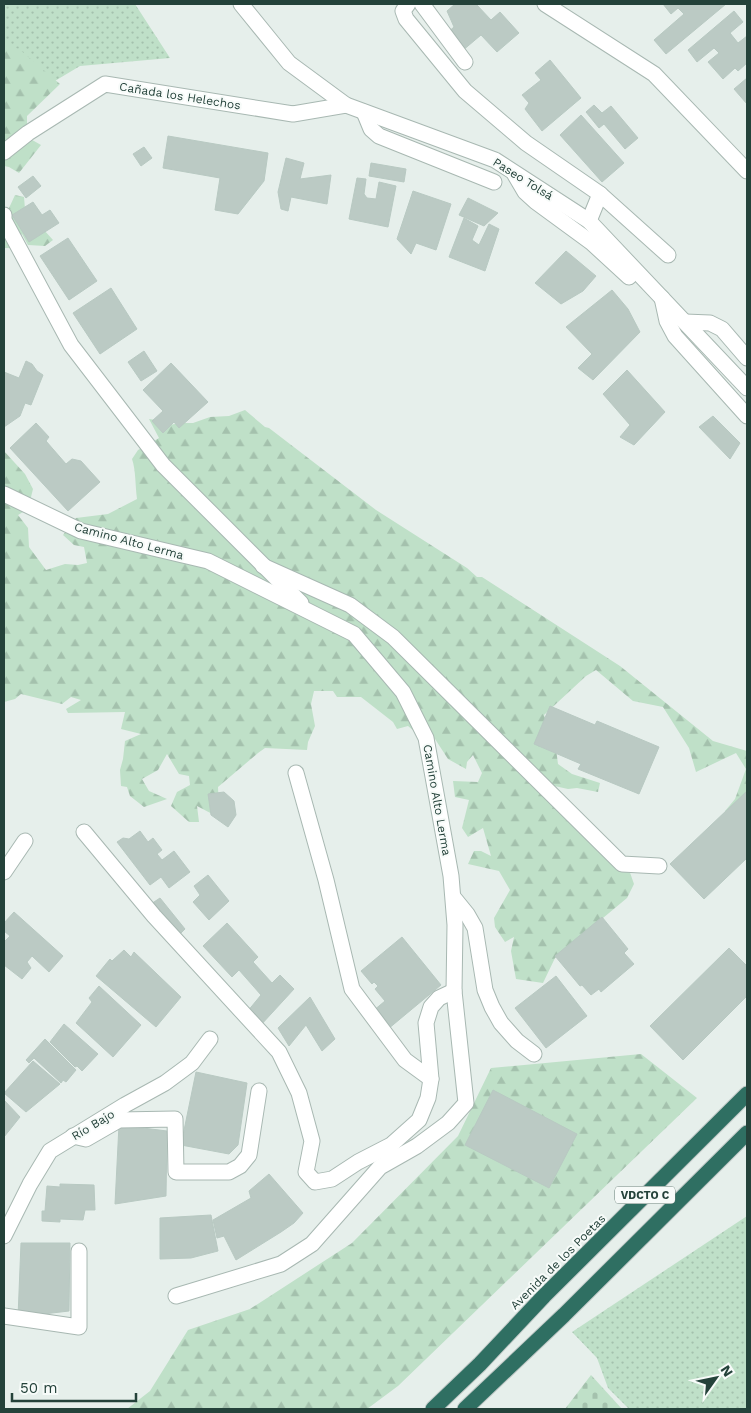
<svg xmlns="http://www.w3.org/2000/svg" width="751" height="1413" font-family="'Work Sans',sans-serif">
	<defs>
		<pattern id="grass-dots" width="8" height="8" patternUnits="userSpaceOnUse" patternTransform="scale(1.25)"><rect width="8" height="8" fill="#bfe0c8"/><path d="M2 2h.1M6 6h.1" fill="none" stroke="#a4c1ad" stroke-width="1.8" stroke-linecap="round"/></pattern>
		<pattern id="forest-firs" width="22" height="20" patternUnits="userSpaceOnUse" patternTransform="scale(1.25)"><rect width="22" height="20" fill="#bfe0c8"/><path d="M5 1l3.5 6h-7zM16 11l3.5 6h-7z" fill="#a4c1ad"/></pattern>
		<pattern id="cemetery-stones" width="16" height="16" patternUnits="userSpaceOnUse" patternTransform="scale(1.25)"><rect width="16" height="16" fill="#bfe0c8"/><path d="M2 7V4a2 2 0 0 1 4 0v3zM10 15v-3a2 2 0 0 1 4 0v3z" fill="#a4c1ad"/></pattern>
	</defs>
	<rect width="100%" height="100%" fill="#e6efeb"/>
	<g fill="url(#grass-dots)">
		<polygon points="4,4 135,4 170,58 80,66 23,100 4,108"/>
		<polygon points="747,1216 747,1409 629,1409 608,1388 597,1358 572,1332"/>
	</g>
	<g fill="url(#forest-firs)">
		<polygon points="4,44 19,49 60,84 27,116 27,137 41,145 19,173 9,167 4,166"/>
		<polygon points="15,195 24,197 25,209 53,240 45,246 28,245 22,234 10,248 4,248 4,219"/>
		<path d="M 245,410 L 265,427 L 269,428 L 376,510 L 467,568 L 477,577 L 482,577 L 620,666 L 713,741 L 747,751 L 747,812 L 741,827 L 727,821 L 725,811 L 735,799 L 746,769 L 736,753 L 696,772 L 689,748 L 663,707 L 633,701 L 596,670 L 586,676 L 544,715 L 556,749 L 558,764 L 572,774 L 600,783 L 598,792 L 577,788 L 568,789 L 550,785 L 596,838 L 610,840 L 627,864 L 634,884 L 627,898 L 555,958 L 543,983 L 516,979 L 511,951 L 514,937 L 505,942 L 495,927 L 494,918 L 510,890 L 499,871 L 468,864 L 474,851 L 481,851 L 491,856 L 483,828 L 468,837 L 462,828 L 469,800 L 455,797 L 453,781 L 478,782 L 482,773 L 473,755 L 467,762 L 466,769 L 448,759 L 435,739 L 420,736 L 408,726 L 397,729 L 393,722 L 361,697 L 337,697 L 333,691 L 314,691 L 311,704 L 315,726 L 308,742 L 307,750 L 265,748 L 258,753 L 218,787 L 219,810 L 218,817 L 197,806 L 199,822 L 189,822 L 171,806 L 177,792 L 190,785 L 189,776 L 179,774 L 167,754 L 158,770 L 142,779 L 149,791 L 167,799 L 144,807 L 130,796 L 127,787 L 121,786 L 120,770 L 123,759 L 125,741 L 141,734 L 121,729 L 125,712 L 68,713 L 66,709 L 81,700 L 71,697 L 62,704 L 21,694 L 15,699 L 4,702 L 4,451 L 25,474 L 33,489 L 28,509 L 18,515 L 28,528 L 29,547 L 46,570 L 65,564 L 78,565 L 87,563 L 84,547 L 74,545 L 63,535 L 76,518 L 108,514 L 137,499 C 135,485 136,471 132,459 L 138,450 L 159,438 L 149,419 L 156,420 L 164,426 L 180,423 L 193,423 L 210,417 L 229,416 Z"/>
		<polygon points="641,1054 697,1098 398,1386 367,1409 127,1409 150,1391 188,1330 250,1309 352,1243 458,1136 491,1068"/>
	</g>
	<polygon fill="url(#cemetery-stones)" points="591,1375 622,1409 565,1409"/>
	<g fill="#bbcac4" stroke="#b8c9c2">
		<polygon points="455,4 476,4 491,20 500,12 519,33 497,52 481,35 462,51 447,33 454,27 447,11"/>
		<polygon points="663,4 726,4 666,54 654,40 684,14 678,8 671,14"/>
		<polygon points="734,11 743,22 730,33 738,43 747,36 747,63 738,71 735,68 723,79 708,62 719,53 714,48 697,62 688,50"/>
		<polygon points="550,60 581,98 542,131 525,109 529,103 522,95 541,80 535,73"/>
		<polygon points="747,78 747,104 734,89"/>
		<polygon points="594,105 602,113 611,106 638,138 625,149 604,124 599,128 586,112"/>
		<polygon points="581,115 624,163 602,182 560,135"/>
		<polygon points="168,136 268,153 264,181 238,214 215,210 220,178 163,168"/>
		<polygon points="144,147 152,158 141,166 133,154"/>
		<polygon points="286,158 304,163 300,179 331,175 327,204 291,197 288,211 281,209 278,192"/>
		<polygon points="371,163 406,169 404,182 369,176"/>
		<polygon points="33,176 41,186 26,198 18,187"/>
		<polygon points="357,178 366,179 364,194 367,198 376,199 379,182 396,186 388,227 349,219"/>
		<polygon points="413,191 451,204 436,250 416,243 411,254 397,239"/>
		<polygon points="468,198 498,213 484,226 459,215"/>
		<polygon points="33,202 42,215 50,210 59,223 29,242 12,215"/>
		<polygon points="464,218 478,226 472,240 479,245 489,224 499,229 485,271 449,257"/>
		<polygon points="68,238 97,281 69,300 40,256"/>
		<polygon points="566,251 596,276 583,291 561,304 535,283"/>
		<polygon points="111,288 137,329 100,354 73,313"/>
		<polygon points="612,290 628,309 640,332 593,380 578,368 592,354 566,327"/>
		<polygon points="144,351 157,371 141,381 128,362"/>
		<polygon points="26,361 32,364 37,371 43,375 31,405 25,403 20,416 4,427 4,372 19,378"/>
		<polygon points="171,363 208,402 179,428 174,422 163,433 152,421 163,411 143,390"/>
		<polygon points="627,370 665,412 634,445 620,437 630,425 603,394"/>
		<polygon points="713,416 740,443 730,459 699,427"/>
		<polygon points="36,423 49,437 46,441 66,464 72,459 81,461 100,482 68,511 10,448"/>
		<polygon points="550,706 595,725 597,721 659,747 639,794 578,769 581,764 534,744"/>
		<polygon points="747,791 747,858 704,899 670,864"/>
		<polygon points="224,792 234,801 236,815 228,827 211,815 208,794"/>
		<polygon points="140,831 148,842 153,838 162,850 157,854 162,860 174,851 190,872 169,888 161,877 150,885 117,842 123,838 129,839"/>
		<polygon points="208,875 229,901 209,920 193,902 200,895 194,886"/>
		<polygon points="160,898 185,929 174,940 145,908"/>
		<polygon points="14,912 63,956 49,972 32,956 27,962 31,968 22,979 4,965 4,941 5,941 10,936 4,931 4,923"/>
		<polygon points="602,917 628,949 624,953 634,964 601,992 599,989 591,995 582,985 580,986 555,956"/>
		<polygon points="227,923 258,957 253,962 272,983 280,975 294,989 260,1026 247,1012 261,995 239,970 232,977 203,946"/>
		<polygon points="402,937 441,985 388,1029 373,1011 385,1001 375,989 378,986 374,982 372,984 361,971"/>
		<polygon points="729,948 747,966 747,996 683,1060 650,1026"/>
		<polygon points="124,950 131,957 134,952 181,997 156,1027 96,976 110,959 112,961"/>
		<polygon points="556,976 587,1016 546,1048 515,1008"/>
		<polygon points="99,986 141,1025 113,1057 76,1023 92,1002 89,998"/>
		<polygon points="310,997 335,1039 322,1051 306,1025 289,1046 278,1028"/>
		<polygon points="64,1024 98,1054 82,1071 77,1066 75,1067 50,1042"/>
		<polygon points="45,1039 76,1070 66,1082 63,1080 61,1083 34,1058 29,1063 26,1060"/>
		<polygon points="33,1061 60,1084 26,1112 4,1093"/>
		<polygon points="196,1072 247,1083 238,1145 229,1154 181,1145"/>
		<polygon points="493,1090 577,1134 549,1188 465,1145"/>
		<polygon points="4,1100 20,1117 4,1137"/>
		<polygon points="119,1125 167,1131 166,1196 115,1204"/>
		<polygon points="269,1174 303,1213 294,1223 281,1232 236,1260 224,1236 217,1238 213,1220 251,1198 249,1191"/>
		<polygon points="60,1184 94,1185 95,1210 85,1210 83,1220 60,1219 60,1222 42,1221 42,1211 45,1211 47,1186 60,1187"/>
		<polygon points="211,1215 218,1251 191,1258 160,1259 160,1218"/>
		<polygon points="21,1243 70,1243 69,1311 18,1317"/>
	</g>
	<g fill="none" stroke-linecap="round" stroke-linejoin="round">
		<defs>
			<g id="minor">
				<polyline points="241,4 289,63 346,105 495,160 589,221 747,388"/>
				<polyline points="408,4 403,11 406,19 465,91 526,143 600,194 589,221"/>
				<polyline points="422,4 465,62"/>
				<polyline points="545,4 654,74 747,171"/>
				<polyline points="364,112 371,129 379,136 494,182"/>
				<polyline points="4,152 28,133 105,84 293,114 346,105"/>
				<polyline points="515,175 525,192 536,202 592,243 629,277"/>
				<polyline points="600,194 668,255"/>
				<polyline points="4,215 4,220 71,345 163,465 301,603"/>
				<polyline points="662,298 667,321 675,336 747,416"/>
				<polyline points="685,322 710,323 722,329 747,358"/>
				<polyline points="4,494 81,531 208,561 354,634 403,692 426,738 451,876 455,925 454,991 466,1103 448,1123 417,1146 380,1167 312,1244 281,1264 176,1296"/>
				<polyline points="263,566 350,605 393,637 622,864 659,866"/>
				<polyline points="296,773 326,880 352,989 405,1060 431,1079"/>
				<polyline points="84,832 154,916 279,1052 299,1093 312,1141 306,1172 315,1182 332,1179 358,1162 391,1145 419,1120 428,1098 431,1079 426,1023 431,1007 439,998 454,991"/>
				<polyline points="4,872 25,841"/>
				<polyline points="454,898 467,914 475,928 485,990 492,1007 501,1023 517,1041 534,1054"/>
				<polyline points="73,1136 86,1139 119,1120 175,1119 176,1172 229,1172 240,1166 249,1155 259,1091"/>
				<polyline points="4,1236 30,1184 50,1151 125,1105 165,1083 192,1063 210,1039"/>
				<polyline points="4,1316 79,1327 79,1251"/>
			</g>
			<g id="highway">
				<polyline points="433,1409 480,1364 544,1296 747,1094"/>
				<polyline points="465,1409 564,1315 747,1133"/>
			</g>
		</defs>
		<use href="#minor" stroke="#a8b8b2" stroke-width="17"/>
		<use href="#highway" stroke="#c2cac8" stroke-width="17"/>
		<use href="#minor" stroke="#fff" stroke-width="15"/>
		<use href="#highway" stroke="#2f6f62" stroke-width="15"/>
	</g>
	<g text-anchor="middle" stroke-width="4" stroke-linejoin="round" paint-order="stroke">
		<rect fill="#f7fbf9" stroke="#637a73" stroke-width="1" x="615" y="1186.5" width="60" height="17" rx="4"/>
		<g font-size="11" font-weight="bold" fill="#24423a">
			<text x="645" y="1199">VDCTO C</text>
		</g>
		<g font-size="12" fill="#24423a" stroke="#f7fbf9">
			<text transform="translate(180 96) rotate(9)" y="4">Cañada los Helechos</text>
			<text transform="translate(523 179) rotate(32)" y="4">Paseo Tolsá</text>
			<text transform="translate(129 541) rotate(15)" y="4">Camino Alto Lerma</text>
			<text transform="translate(437 800) rotate(80)" y="4">Camino Alto Lerma</text>
			<text transform="translate(93 1125) rotate(-31)" y="4">Río Bajo</text>
			<text transform="translate(558 1262) rotate(-45)" y="4">Avenida de los Poetas</text>
		</g>
	</g>
	<rect width="751" height="1413" fill="none" stroke="#24423a" stroke-width="10"/>
	<g transform="translate(716 1378) rotate(57)" stroke="#f7fbf9" stroke-width="4" paint-order="stroke">
	<path d="M0-4L9 19L0 12L-9 19Z" fill="#24423a"/>
	<text y="-8" font-size="14" font-weight="bold" text-anchor="middle" fill="#24423a">N</text>
	</g>
	<path d="M12 1393v8h124v-8" fill="none" stroke="#24423a" stroke-width="2.5"/>
	<text x="20" y="1393" font-size="15" fill="#24423a" stroke="#f7fbf9" stroke-width="4" paint-order="stroke">50 m</text>
</svg>
